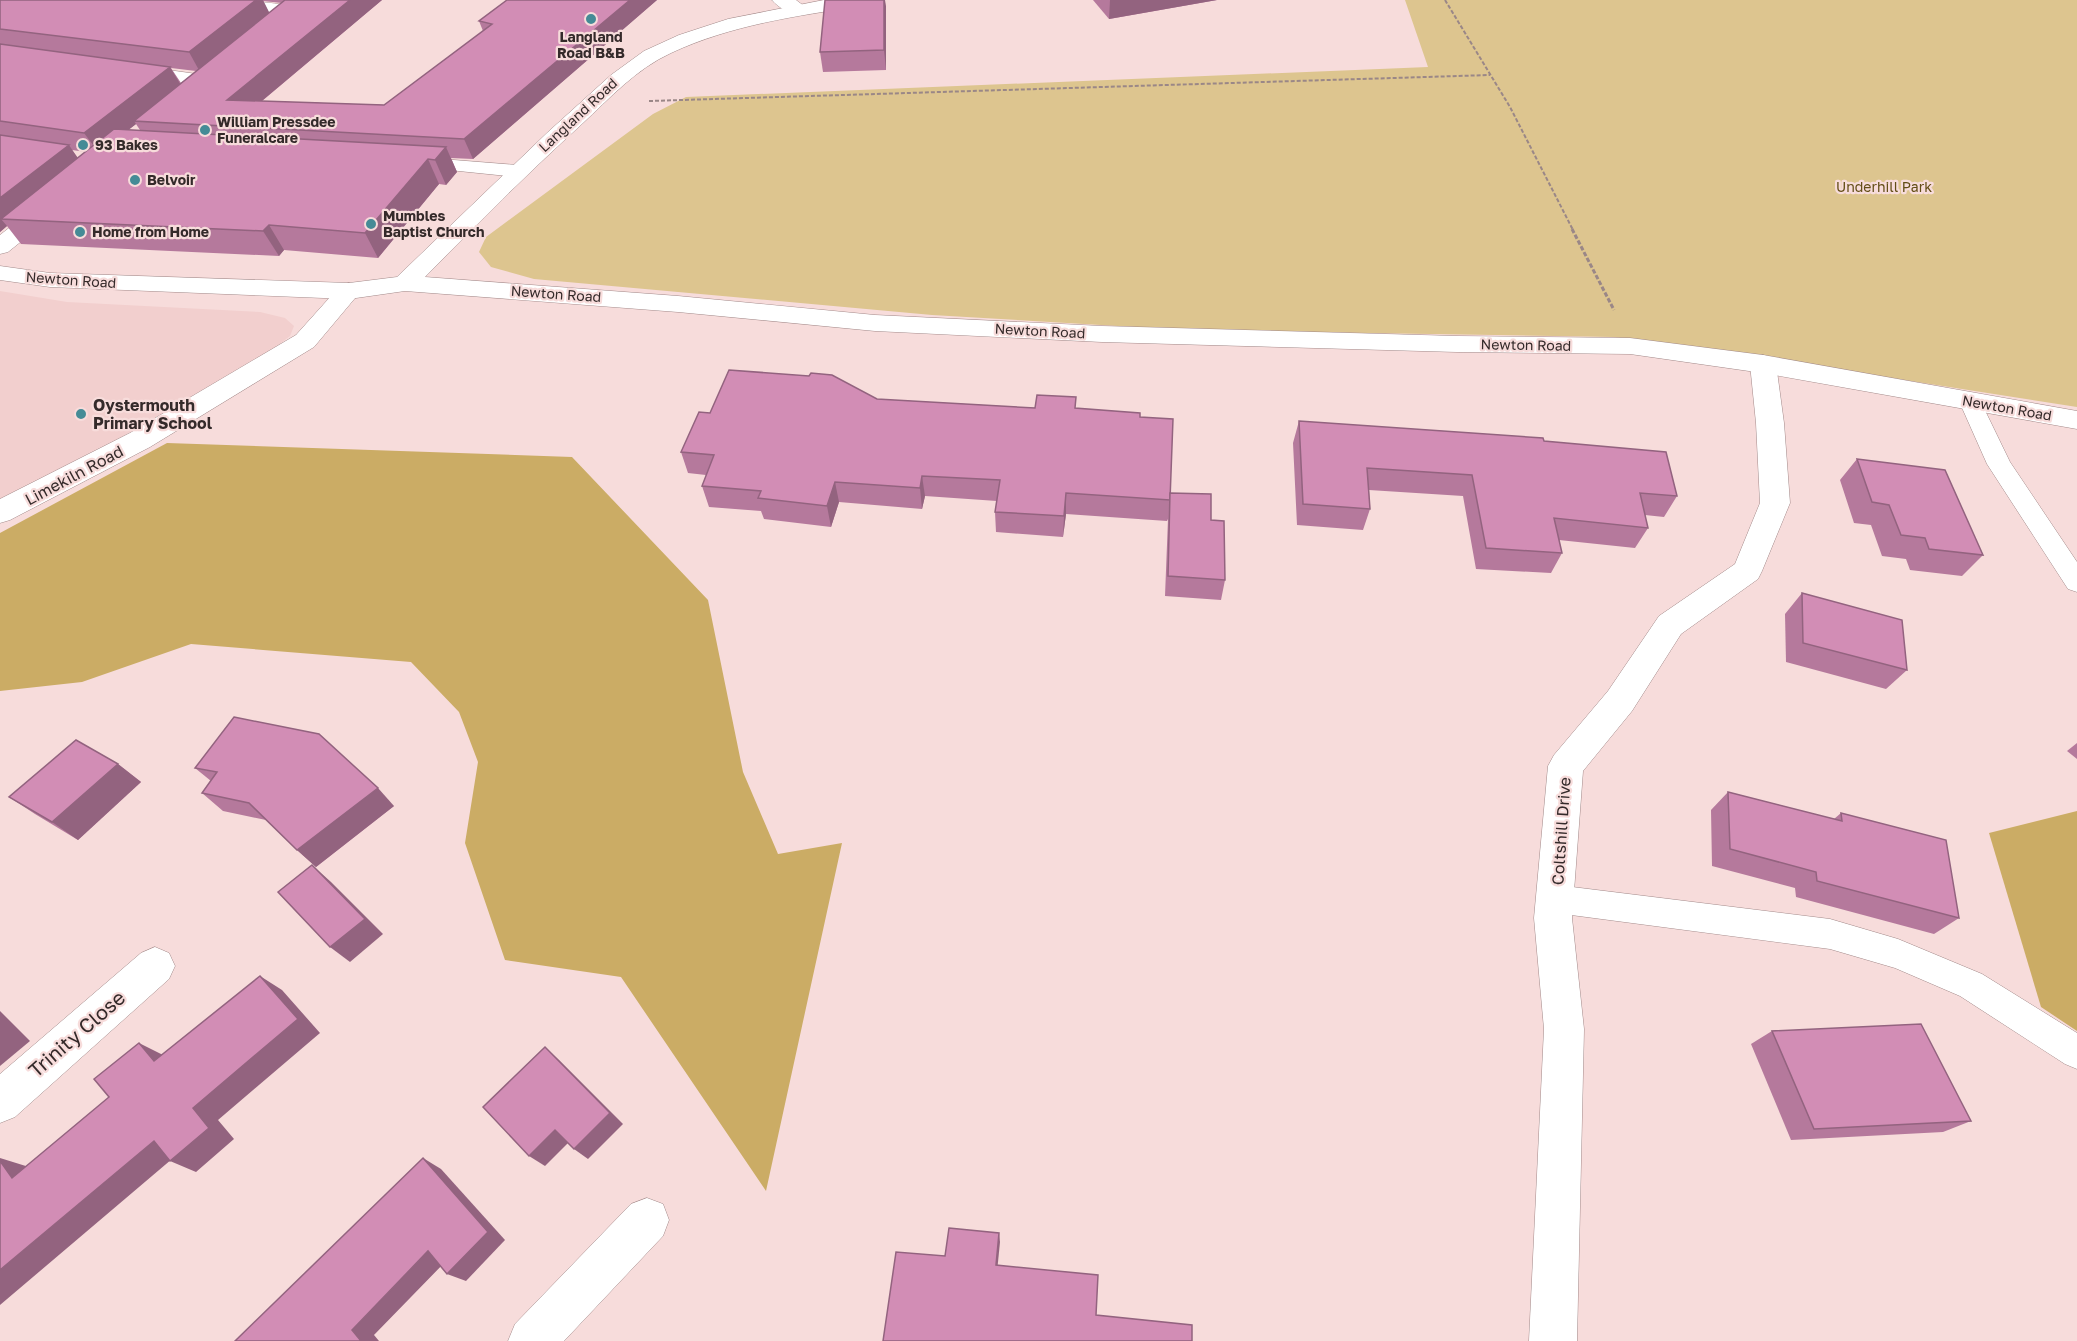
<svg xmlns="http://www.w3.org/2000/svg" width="2077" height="1341" font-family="'Golos Text',sans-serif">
	<rect width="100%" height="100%" fill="#f7dcdb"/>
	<polygon fill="#f2cfce" points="0,291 67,302 260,312 285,318 294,326 290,336 272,350 52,477 0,502"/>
	<polygon fill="#ddc58f" points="1405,0 2077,0 2077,407 1758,357 1613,337 1186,330 932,315 534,279 491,267 479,252 486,237 653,114 686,97 1428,67"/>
	<g fill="#cbac65">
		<polygon points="167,443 572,457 708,600 743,772 778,854 842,843 766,1191 621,977 505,960 465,843 478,762 459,712 411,662 191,644 82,682 0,691 0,533"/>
		<polygon points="2077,811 2077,1031 2041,1007 1989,833"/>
	</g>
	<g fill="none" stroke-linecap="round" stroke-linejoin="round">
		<defs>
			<g id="lane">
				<path d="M 195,0 C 214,0 289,0 300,11 L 292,16 L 203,5 Z"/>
				<polygon points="416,157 517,165 523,167 526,171 523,175 517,177 410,166 407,162 410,158"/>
				<polygon points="1970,394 1978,396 2010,462 2077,562 2077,592 2068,589 1987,464 1959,401 1962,396"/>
				<polygon points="1556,885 1830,919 1898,939 1982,974 2077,1033 2077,1069 2065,1064 1960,996 1895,968 1830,949 1556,913 1545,909 1541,899 1545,889"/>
			</g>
			<g id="street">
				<path d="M 772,0 L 796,0 L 808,9 L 806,13 C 794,16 779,9 772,0 Z"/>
				<polygon points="132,65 204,75 211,77 214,81 211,85 204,87 125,75 122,71 125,67"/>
				<polygon points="50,200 58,202 62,207 58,212 8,252 0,254 0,235 42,202"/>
				<polygon points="349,283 358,286 361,291 314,347 150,447 10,520 0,523 0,499 130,433 296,335 340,286"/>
				<polygon points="1763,355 1772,358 1776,364 1784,423 1790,503 1762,571 1758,579 1681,634 1632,711 1583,771 1572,918 1584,1029 1577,1341 1529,1341 1544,1029 1534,918 1548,766 1554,755 1608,691 1659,616 1735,564 1760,503 1756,423 1750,364 1754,358"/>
				<polygon points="155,947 169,953 175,966 169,979 15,1117 0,1123 0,1074 141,953"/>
				<polygon points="647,1198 663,1204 669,1220 663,1236 564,1341 508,1341 515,1324 631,1204"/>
			</g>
			<path id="secondary" d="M 824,0 L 870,0 L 868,4 L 861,6 C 796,16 731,25 671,53 C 636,69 610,98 582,124 C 528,173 476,225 425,277 L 678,296 L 875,315 L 1102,326 L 1457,336 L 1630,338 L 1763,355 L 2077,411 L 2077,429 L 1763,373 L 1630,354 L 1457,352 L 1102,342 L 875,331 L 678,312 L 405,291 L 349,299 L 50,287 L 0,280 L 0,266 L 50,273 L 349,283 L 397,277 L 548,132 L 611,75 L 644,51 L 679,35 L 728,19 Z"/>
		</defs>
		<use href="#lane" stroke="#a28989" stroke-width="1"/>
		<use href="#street" stroke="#a28989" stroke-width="1"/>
		<use href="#secondary" stroke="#a28989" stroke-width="1"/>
		<g stroke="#9a8787" stroke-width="2" stroke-dasharray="4 2" stroke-linecap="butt">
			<polyline points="1445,0 1510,107 1573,230"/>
			<polyline points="649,101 1490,75"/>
		</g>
		<polyline stroke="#9a8787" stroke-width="3" stroke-dasharray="4.5 2" stroke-linecap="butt" points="1572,229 1614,310"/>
		<use href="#lane" fill="#fff" fill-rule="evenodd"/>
		<use href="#street" fill="#fff" fill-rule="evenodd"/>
		<use href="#secondary" fill="#fff" fill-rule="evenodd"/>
	</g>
	<g fill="#b5799c" fill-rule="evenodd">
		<path d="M 0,0 L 382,0 L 262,101 L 384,105 L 483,31 L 479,21 L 507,0 L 657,0 L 473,159 L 451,158 L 457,172 L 446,185 L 439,184 L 378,258 L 284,250 L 279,256 L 21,244 L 7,226 L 0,232 ZM 263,1 L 282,3 L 269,13 ZM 171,68 L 196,71 L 181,83 ZM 136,124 L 140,130 L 128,130 ZM 72,150 L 86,152 L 78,158 Z"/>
		<polygon points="1093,0 1217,0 1109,19"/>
		<polygon points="886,6 886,70 823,72 820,52"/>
		<polygon points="809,376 877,399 1035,408 1076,408 1140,417 1170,494 1211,520 1225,580 1221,600 1165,596 1168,519 1167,521 1066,514 1063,537 996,532 995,512 997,501 925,496 922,509 839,502 831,527 764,519 761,511 709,507 702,486 706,475 688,473 681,452 710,413"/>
		<polygon points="1299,421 1544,441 1677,496 1664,517 1645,515 1648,528 1635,548 1559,540 1562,553 1551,573 1476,569 1463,496 1369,490 1370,509 1363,530 1297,525 1293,443"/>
		<polygon points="1857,459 1983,555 1962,576 1910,570 1906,559 1882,556 1871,525 1854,523 1840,480"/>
		<polygon points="1802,593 1907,670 1886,689 1786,662 1785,614"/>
		<polygon points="2077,743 2077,759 2067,751"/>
		<polygon points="118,764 141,782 78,840 35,814 9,797"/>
		<polygon points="195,768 394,806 316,867 297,850 266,820 223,811 202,793 211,781"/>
		<polygon points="1728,792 1834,819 1841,813 1959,918 1934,934 1796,897 1795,888 1712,866 1711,810"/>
		<polygon points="1772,1031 1971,1121 1943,1132 1791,1140 1751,1044"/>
	</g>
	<g fill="#93637f">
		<polygon points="256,0 263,0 271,16 200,72 189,52"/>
		<polygon points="350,0 382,0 239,120 227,100"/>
		<polygon points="630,0 657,0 473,159 464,139"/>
		<polygon points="884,0 885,0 886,6 886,70 884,50"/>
		<polygon points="1110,0 1217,0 1109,19"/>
		<polygon points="170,67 182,87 134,121 136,124 99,153 84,133"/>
		<polygon points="69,145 83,166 1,219 7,226 0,232 0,198"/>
		<polygon points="446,147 457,172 446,185 435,160"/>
		<polygon points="428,159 439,184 378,258 365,233"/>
		<polygon points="269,225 284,250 279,256 263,231"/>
		<polygon points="922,476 925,496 922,509 920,488"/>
		<polygon points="835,482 839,502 831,527 827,506"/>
		<polygon points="1066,493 1066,514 1063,537 1064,516"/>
		<polygon points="118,764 141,782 78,840 52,822"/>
		<polygon points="378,788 394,806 316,867 297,850"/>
		<polygon points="312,865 331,882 383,934 350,962 330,947"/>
		<polygon points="260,976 282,990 320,1033 218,1120 234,1139 196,1172 170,1161 172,1159 0,1305 0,1270 193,1108"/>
		<polygon points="0,1011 30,1041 0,1066"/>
		<polygon points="139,1043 165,1056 154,1061"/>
		<polygon points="545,1047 559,1060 623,1124 588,1159 574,1149"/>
		<polygon points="555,1130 570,1141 545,1166 529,1156"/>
		<polygon points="0,1158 29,1167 12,1178 0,1161"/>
		<polygon points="423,1158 441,1169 505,1240 466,1281 447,1274"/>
		<polygon points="999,1233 1000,1242 997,1272 996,1265"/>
		<polygon points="428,1251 448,1259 374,1335 379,1341 361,1341 352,1330"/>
	</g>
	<g fill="#d28db5" stroke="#93637f" stroke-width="1.5">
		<polygon points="0,0 256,0 189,52 0,29"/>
		<polygon points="285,0 350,0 227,100 384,105 492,24 479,21 507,0 630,0 464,139 134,121"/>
		<polygon points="825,0 884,0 884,50 820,52"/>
		<polygon points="0,44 170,67 84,133 0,121"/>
		<polygon points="114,129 446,147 435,160 428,159 365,233 269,225 263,231 1,219"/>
		<polygon points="0,135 69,145 0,198"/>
		<polygon points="729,370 809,376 811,373 832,375 877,399 1035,408 1037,395 1076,397 1075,408 1140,413 1140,417 1173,419 1170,500 1066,493 1064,516 995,512 1000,480 922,476 920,488 835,482 827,506 758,498 761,491 702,486 714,455 681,452 699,412 710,413"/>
		<polygon points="1299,421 1543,438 1544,441 1666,452 1677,496 1640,493 1648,528 1554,518 1562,553 1486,548 1472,475 1367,468 1370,509 1303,504"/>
		<polygon points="1857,459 1945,470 1983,555 1929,549 1925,538 1901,535 1889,505 1872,502"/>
		<polygon points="1170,493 1211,494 1211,520 1224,521 1225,580 1168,576"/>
		<polygon points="1802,593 1902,620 1907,670 1803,643"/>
		<polygon points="234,717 319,734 378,788 297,850 249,803 202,793 217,772 195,768"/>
		<polygon points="76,740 118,764 52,822 9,797"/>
		<polygon points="1728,792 1842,821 1841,813 1946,840 1959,918 1817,881 1816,872 1730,849"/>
		<polygon points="312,865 365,919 330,947 278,892"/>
		<polygon points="260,976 298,1019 193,1108 209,1128 170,1161 154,1141 0,1270 0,1161 12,1178 109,1097 94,1079 139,1043 154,1061"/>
		<polygon points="1921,1024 1971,1121 1814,1129 1772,1031"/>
		<polygon points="545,1047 610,1113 574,1149 555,1130 529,1156 483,1107"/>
		<polygon points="423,1158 488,1232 447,1274 428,1251 352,1330 361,1341 235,1341"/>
		<polygon points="949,1228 999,1233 996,1265 1098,1275 1096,1315 1192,1325 1192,1341 883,1341 896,1252 945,1256"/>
	</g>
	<g fill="#458b96" stroke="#f7dcdb" stroke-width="2">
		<circle cx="591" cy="19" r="6"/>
		<circle cx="205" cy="130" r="6"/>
		<circle cx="83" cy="145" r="6"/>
		<circle cx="135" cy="180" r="6"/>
		<circle cx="371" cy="224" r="6"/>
		<circle cx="80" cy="232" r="6"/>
		<circle cx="81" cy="414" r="6"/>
	</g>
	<g text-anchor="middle" stroke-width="4.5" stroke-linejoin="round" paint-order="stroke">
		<g font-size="14" font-weight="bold" fill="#342a2a" stroke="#f7dcdb" text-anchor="start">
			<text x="591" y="42" text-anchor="middle">Langland<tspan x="591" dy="16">Road B&amp;B</tspan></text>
			<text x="217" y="127">William Pressdee<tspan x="217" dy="16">Funeralcare</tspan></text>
			<text x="95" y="150">93 Bakes</text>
			<text x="147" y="185">Belvoir</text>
			<text x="383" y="221">Mumbles<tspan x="383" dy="16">Baptist Church</tspan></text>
			<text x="92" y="237">Home from Home</text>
		</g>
		<g font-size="14" fill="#342a2a" stroke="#f7dcdb">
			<text transform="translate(578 115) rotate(-43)" y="5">Langland Road</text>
			<text transform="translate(71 280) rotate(4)" y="5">Newton Road</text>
			<text transform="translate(556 294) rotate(4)" y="5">Newton Road</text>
			<text transform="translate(1040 331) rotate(3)" y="5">Newton Road</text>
			<text transform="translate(1526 345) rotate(1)" y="5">Newton Road</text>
			<text transform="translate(2007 408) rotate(10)" y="5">Newton Road</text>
		</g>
		<g font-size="14" fill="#624d15" stroke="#f7dcdb">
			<text x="1884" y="192">Underhill Park</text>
		</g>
		<g font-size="16" font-weight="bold" fill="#342a2a" stroke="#f7dcdb" text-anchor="start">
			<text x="93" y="411">Oystermouth<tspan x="93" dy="18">Primary School</tspan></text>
		</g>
		<g font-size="16" fill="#342a2a" stroke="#f7dcdb">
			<text transform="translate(74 475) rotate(-28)" y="6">Limekiln Road</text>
			<text transform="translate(1561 831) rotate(-86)" y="6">Coltshill Drive</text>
		</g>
		<g font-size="20" fill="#342a2a" stroke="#f7dcdb">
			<text transform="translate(77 1034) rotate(-41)" y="7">Trinity Close</text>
		</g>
	</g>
</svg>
